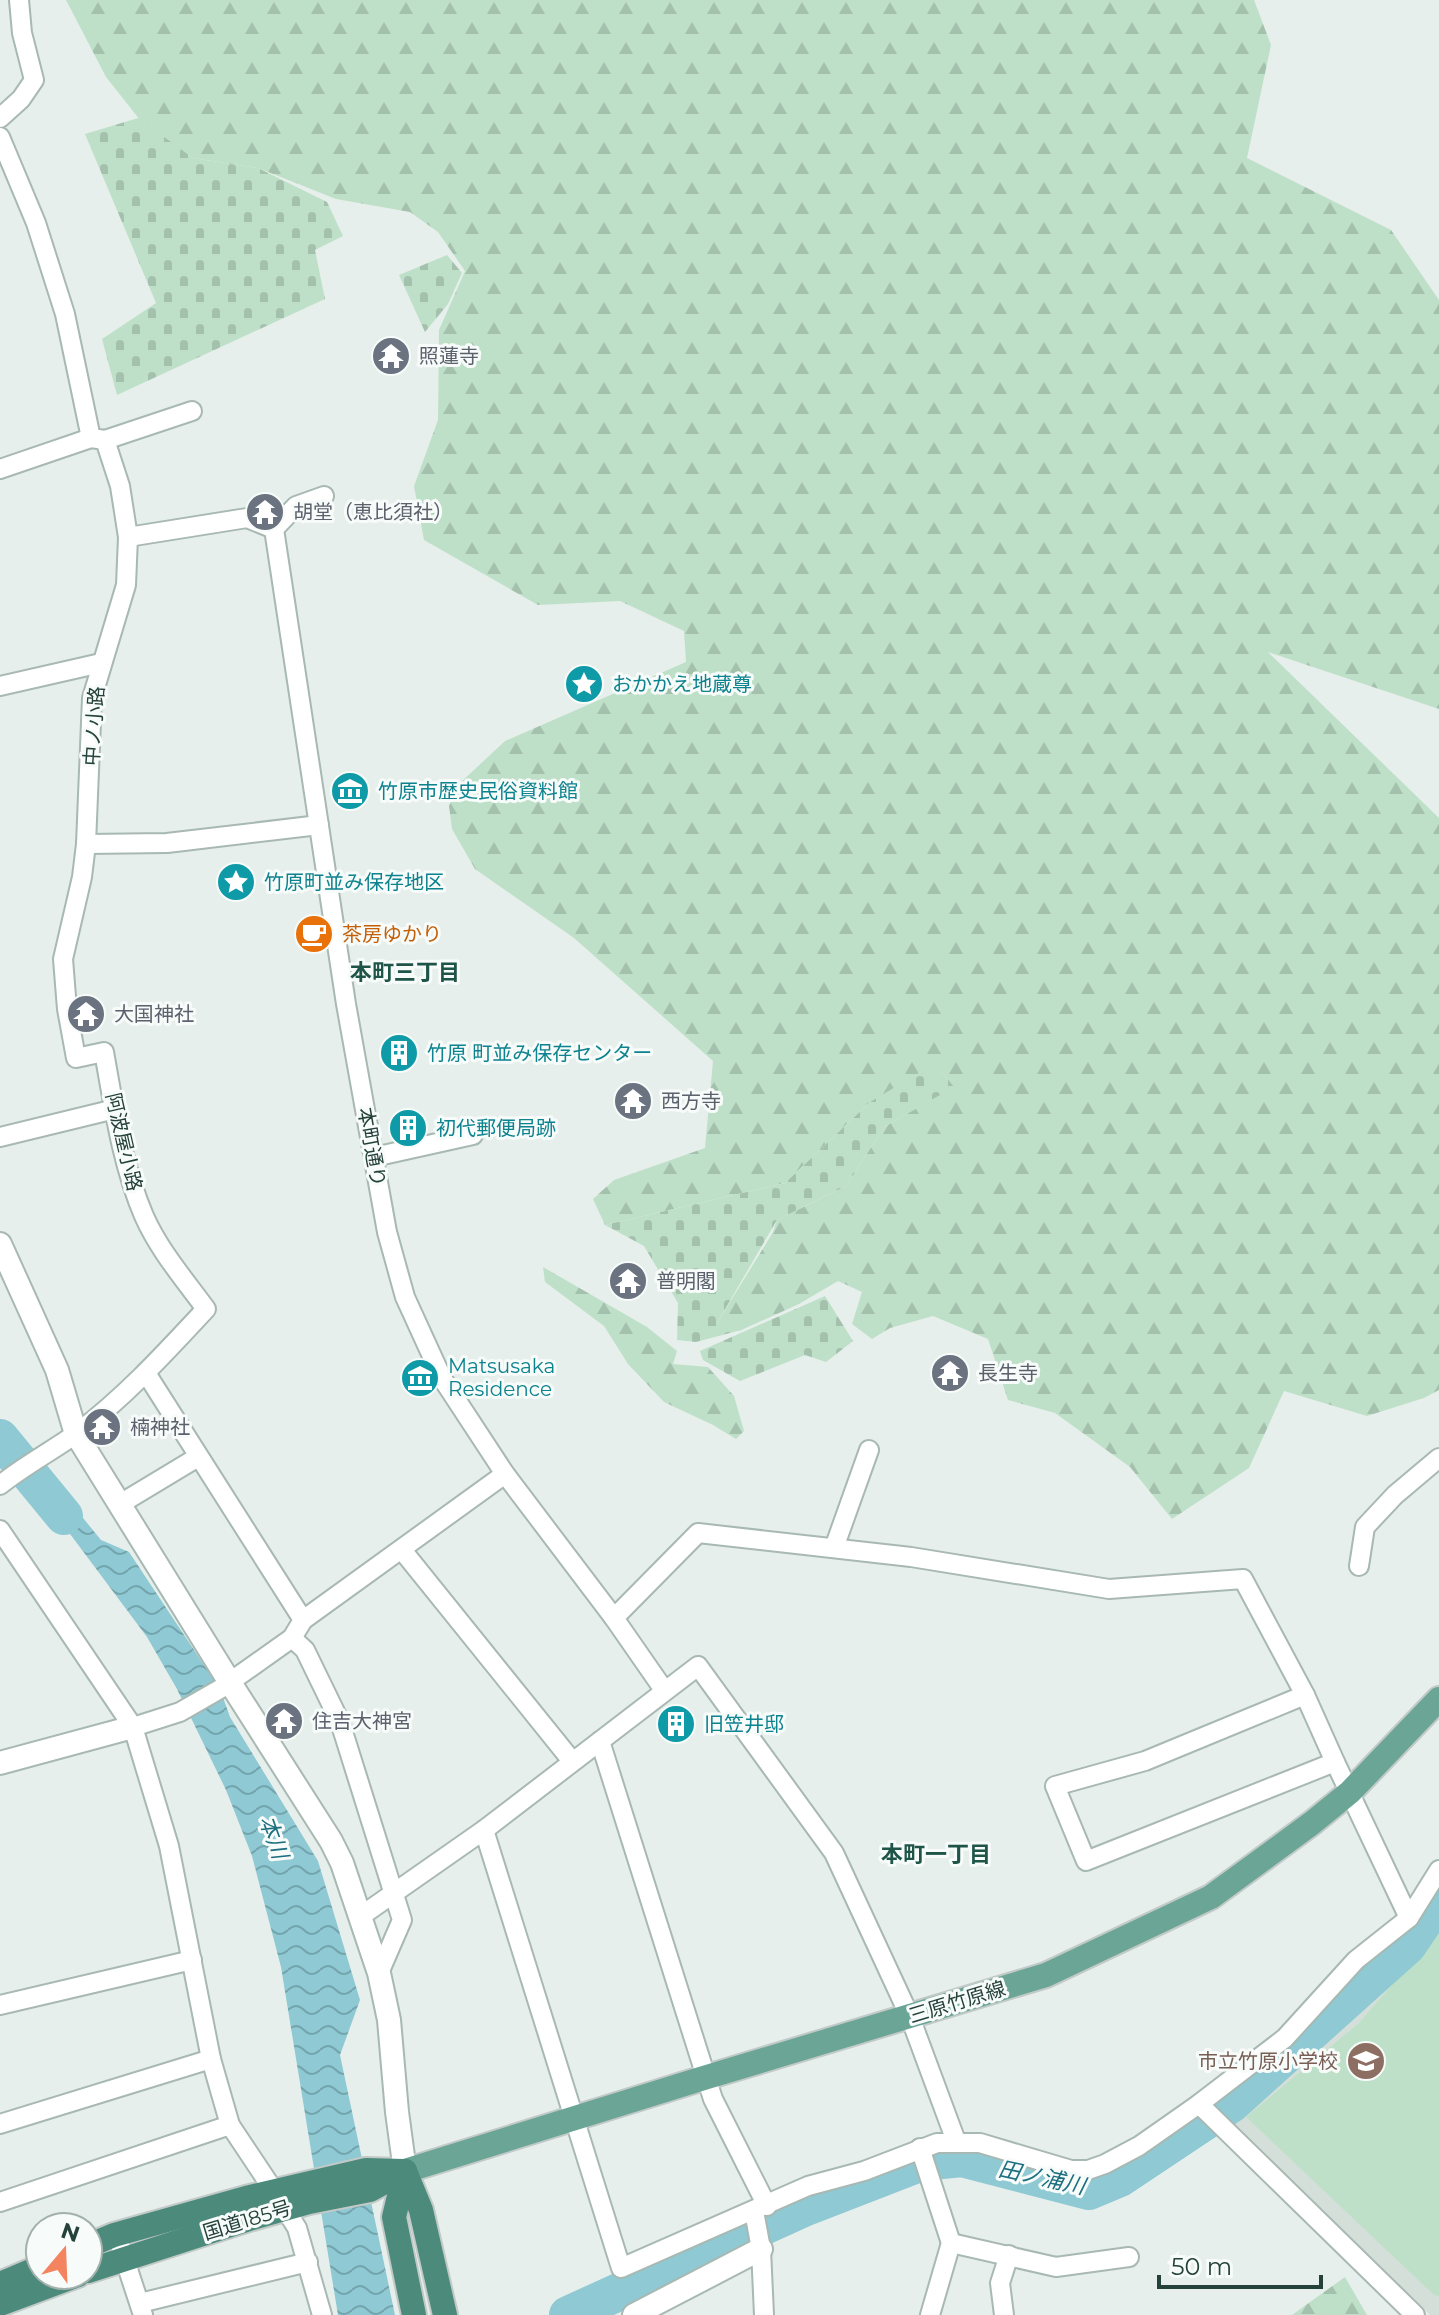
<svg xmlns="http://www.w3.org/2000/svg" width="1439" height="2315" font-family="Montserrat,'Noto Sans JP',sans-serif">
	<defs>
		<pattern id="forest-firs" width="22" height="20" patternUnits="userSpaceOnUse" patternTransform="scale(2)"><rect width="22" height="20" fill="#bfe0c8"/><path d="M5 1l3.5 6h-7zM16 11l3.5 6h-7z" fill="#a4c1ad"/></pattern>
		<pattern id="cemetery-stones" width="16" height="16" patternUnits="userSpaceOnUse" patternTransform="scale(2)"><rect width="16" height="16" fill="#bfe0c8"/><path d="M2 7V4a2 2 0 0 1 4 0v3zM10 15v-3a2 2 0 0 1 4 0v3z" fill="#a4c1ad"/></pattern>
		<pattern id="water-waves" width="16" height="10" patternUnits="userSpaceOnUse" patternTransform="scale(2)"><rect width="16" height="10" fill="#8ec9d4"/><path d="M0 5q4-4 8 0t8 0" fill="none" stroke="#74a5ad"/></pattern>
	</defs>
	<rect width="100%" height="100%" fill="#e6efeb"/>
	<polygon fill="#d4dfda" points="1439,1915 1439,2315 1430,2315 1227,2116 1360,2005 1432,1927"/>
	<polygon fill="#bfe0c8" points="1439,1930 1439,2296 1434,2295 1246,2117 1359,2023"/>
	<g fill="url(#forest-firs)">
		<polygon points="66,0 1254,0 1271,45 1247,158 1391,230 1439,300 1439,709 1268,652 1439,818 1439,1390 1424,1398 1367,1416 1284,1391 1249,1468 1172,1519 1130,1467 1055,1413 1008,1400 988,1339 933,1316 890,1328 872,1339 852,1324 862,1292 838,1281 799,1304 739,1331 717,1323 773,1232 777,1220 846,1186 884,1127 953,1087 942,1072 870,1102 785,1183 605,1225 593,1199 614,1180 705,1148 713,1061 574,938 475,869 452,829 449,806 460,783 505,741 686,662 684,631 620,601 538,605 424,540 414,486 438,420 439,330 465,271 438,232 410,212 336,199 258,168 193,158 144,125 106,77"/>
		<polygon points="543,1267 647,1327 677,1351 673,1364 708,1367 734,1396 744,1431 736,1439 713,1425 664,1402 628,1364 604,1326 545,1282"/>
		<polygon points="1345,2277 1367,2315 1292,2315"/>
	</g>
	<g fill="url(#cemetery-stones)">
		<polygon points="138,118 193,158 258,168 327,202 343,236 315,250 325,299 117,395 102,339 156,303 85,134"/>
		<polygon points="447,255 462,273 448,304 425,332 399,275"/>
		<polygon points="942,1072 954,1087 884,1127 846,1186 777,1220 717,1323 741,1330 696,1342 677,1340 678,1303 644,1246 605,1225 785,1183 870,1102 919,1073"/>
		<polygon points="825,1296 853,1341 826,1362 805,1355 740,1381 703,1360 700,1351"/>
	</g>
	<polygon fill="url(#water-waves)" points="43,1469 101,1540 129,1552 220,1689 230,1717 318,1861 360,2000 340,2055 395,2315 338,2315 281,1967 252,1856 226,1790 177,1689 147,1637 29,1479"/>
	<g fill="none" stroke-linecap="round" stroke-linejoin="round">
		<g stroke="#8ec9d4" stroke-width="38">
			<polyline points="0,1438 64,1516"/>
			<polyline points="568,2315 806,2207 922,2162 962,2158 1089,2191 1120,2178 1231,2104 1408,1945 1439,1899"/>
		</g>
		<defs>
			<g id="minor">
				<polyline points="0,118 21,99 34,80 22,33 19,0"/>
				<path d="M 0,137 L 36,223 L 65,314 L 91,438 L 105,440 L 120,486 L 128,537 L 126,585 L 92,698 L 86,844 L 82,877 L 63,959 L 67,1009 L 76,1058 L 104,1052 C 114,1107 122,1165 144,1216 C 159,1250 184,1279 206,1309 C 166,1352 125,1397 77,1433 C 52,1451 25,1465 0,1485"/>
				<polyline points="105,440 192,411"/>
				<polyline points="0,469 91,438"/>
				<polyline points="274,529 346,1004 387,1232 405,1297 442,1378 505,1474 614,1618 664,1690"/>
				<polyline points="274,529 296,506 324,496"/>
				<polyline points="128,537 247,518 274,529"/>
				<polyline points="0,686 101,663"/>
				<polyline points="86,844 167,843 319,825"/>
				<polyline points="0,1137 115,1109"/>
				<polyline points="374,1157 473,1135"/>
				<polyline points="146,1373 303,1620"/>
				<polyline points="120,1504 198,1457"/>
				<polyline points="0,1530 133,1727 169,1846 211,2059 230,2125 274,2191"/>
				<polyline points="834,1548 869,1450"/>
				<polyline points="402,1550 572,1761"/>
				<polyline points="1359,1566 1365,1527 1395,1495 1439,1458"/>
				<polyline points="614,1618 698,1533 911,1557 1109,1589 1243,1579 1305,1695 1145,1761 1055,1786 1086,1861 1335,1762 1409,1918"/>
				<polyline points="292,1638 305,1650 340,1722 402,1920 379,1973"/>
				<polyline points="1305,1695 1335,1762"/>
				<polyline points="133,1727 180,1712 220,1689 292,1638 303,1620 505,1474"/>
				<polyline points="600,1741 713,2099 767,2206"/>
				<polyline points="484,1830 621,2268 808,2186 864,2171 937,2143 980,2143 1071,2170 1088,2170 1105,2164 1139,2146 1199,2104 1285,2038 1356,1960 1409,1918 1439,1870"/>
				<polyline points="361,1916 484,1830 698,1666 834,1853 910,2017 956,2141"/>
				<polyline points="0,2005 192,1960"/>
				<polyline points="1199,2104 1415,2315"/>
				<polyline points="0,2124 211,2059"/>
				<polyline points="920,2148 951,2243 1056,2267 1129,2257"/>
				<polyline points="0,2202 230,2125"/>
				<polyline points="285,2209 297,2228 322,2315"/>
				<polyline points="754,2211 761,2249 764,2315"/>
				<polyline points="121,2248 143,2315"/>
				<polyline points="140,2303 308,2262"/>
				<polyline points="930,2315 951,2243"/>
				<polyline points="1004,2315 1000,2283 1009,2255"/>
			</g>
			<g id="tertiary">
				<polyline points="0,1244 57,1370 76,1434 229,1681 331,1841 342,1863 379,1973 389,2020 397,2112 405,2171"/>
				<polyline points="0,1763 133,1727"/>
				<polyline points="634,2315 761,2249"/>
			</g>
			<polyline id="primary" points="405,2171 707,2077 1046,1975 1211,1897 1312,1823 1350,1792 1439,1699"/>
			<g id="trunk">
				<polyline points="405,2171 421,2210 445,2315"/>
				<polyline points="405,2171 394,2217 414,2315"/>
				<polyline points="88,2246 114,2235 246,2198 366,2170 403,2171"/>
				<polyline points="88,2271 249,2219 309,2202 370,2190 405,2171"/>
				<polyline points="0,2284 40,2267"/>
				<polyline points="0,2304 78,2275"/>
			</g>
		</defs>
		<use href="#minor" stroke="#a8b8b2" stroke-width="22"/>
		<use href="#tertiary" stroke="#a8b8b2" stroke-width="26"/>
		<use href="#primary" stroke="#c2cac8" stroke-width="28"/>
		<use href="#trunk" stroke="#c2cac8" stroke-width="28"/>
		<use href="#minor" stroke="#fff" stroke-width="18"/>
		<use href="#tertiary" stroke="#fff" stroke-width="22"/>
		<use href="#primary" stroke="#6aa596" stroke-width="24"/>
		<use href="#trunk" stroke="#4c8a7c" stroke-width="24"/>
	</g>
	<defs>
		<symbol id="temple-disc" viewBox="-11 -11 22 22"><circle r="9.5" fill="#6b7280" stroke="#f7fbf9"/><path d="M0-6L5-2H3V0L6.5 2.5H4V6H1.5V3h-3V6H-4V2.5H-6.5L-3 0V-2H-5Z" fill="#fff"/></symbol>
		<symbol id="sight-disc" viewBox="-11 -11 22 22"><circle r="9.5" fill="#0f9aa8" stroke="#f7fbf9"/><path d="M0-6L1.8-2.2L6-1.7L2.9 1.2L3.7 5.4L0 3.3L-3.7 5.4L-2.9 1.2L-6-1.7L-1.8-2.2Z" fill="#fff"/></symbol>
		<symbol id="museum-disc" viewBox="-11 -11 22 22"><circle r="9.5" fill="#0f9aa8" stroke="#f7fbf9"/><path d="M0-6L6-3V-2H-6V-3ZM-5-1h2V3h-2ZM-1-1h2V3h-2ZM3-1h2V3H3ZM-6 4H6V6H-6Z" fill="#fff"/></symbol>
		<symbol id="cafe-disc" viewBox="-11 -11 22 22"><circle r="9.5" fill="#e8710a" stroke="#f7fbf9"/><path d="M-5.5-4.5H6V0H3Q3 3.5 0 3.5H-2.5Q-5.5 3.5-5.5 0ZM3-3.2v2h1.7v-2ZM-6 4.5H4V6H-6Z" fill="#fff"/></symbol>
		<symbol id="building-disc" viewBox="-11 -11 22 22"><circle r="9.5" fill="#0f9aa8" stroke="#f7fbf9"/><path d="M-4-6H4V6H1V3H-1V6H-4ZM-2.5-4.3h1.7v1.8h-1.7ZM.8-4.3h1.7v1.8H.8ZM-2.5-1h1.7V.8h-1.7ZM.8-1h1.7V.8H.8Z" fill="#fff"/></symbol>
		<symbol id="school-disc" viewBox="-11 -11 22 22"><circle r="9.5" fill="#8d6e63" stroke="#f7fbf9"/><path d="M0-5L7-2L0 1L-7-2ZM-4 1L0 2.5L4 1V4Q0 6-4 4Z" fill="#fff"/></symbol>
	</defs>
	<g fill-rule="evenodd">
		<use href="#temple-disc" x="369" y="334" width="44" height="44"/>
		<use href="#temple-disc" x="243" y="490" width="44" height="44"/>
		<use href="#sight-disc" x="562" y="662" width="44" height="44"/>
		<use href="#museum-disc" x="328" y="769" width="44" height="44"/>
		<use href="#sight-disc" x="214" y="860" width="44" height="44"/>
		<use href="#cafe-disc" x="292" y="912" width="44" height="44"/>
		<use href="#temple-disc" x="64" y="992" width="44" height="44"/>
		<use href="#building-disc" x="377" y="1031" width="44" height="44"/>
		<use href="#temple-disc" x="611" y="1079" width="44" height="44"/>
		<use href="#building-disc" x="386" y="1106" width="44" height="44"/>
		<use href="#temple-disc" x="606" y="1259" width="44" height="44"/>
		<use href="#temple-disc" x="928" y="1351" width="44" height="44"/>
		<use href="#museum-disc" x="398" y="1356" width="44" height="44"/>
		<use href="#temple-disc" x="80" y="1405" width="44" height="44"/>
		<use href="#temple-disc" x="262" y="1699" width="44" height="44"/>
		<use href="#building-disc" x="654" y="1702" width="44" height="44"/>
		<use href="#school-disc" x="1344" y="2039" width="44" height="44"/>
	</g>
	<g text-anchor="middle" stroke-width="6" stroke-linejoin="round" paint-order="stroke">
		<g font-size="20" fill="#5b616d" stroke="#f7fbf9" text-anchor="start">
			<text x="419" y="363">照蓮寺</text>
			<text x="293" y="519">胡堂（恵比須社）</text>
			<text x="114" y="1021">大国神社</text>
			<text x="661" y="1108">西方寺</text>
			<text x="656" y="1288">普明閣</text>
			<text x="978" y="1380">長生寺</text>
			<text x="130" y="1434">楠神社</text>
			<text x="312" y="1728">住吉大神宮</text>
		</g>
		<g font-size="20" fill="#0d838f" stroke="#f7fbf9" text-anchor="start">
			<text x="612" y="691">おかかえ地蔵尊</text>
			<text x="378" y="798">竹原市歴史民俗資料館</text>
			<text x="264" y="889">竹原町並み保存地区</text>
			<text x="427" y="1060">竹原 町並み保存センター</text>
			<text x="436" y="1135">初代郵便局跡</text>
			<text x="448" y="1373">Matsusaka<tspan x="448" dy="23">Residence</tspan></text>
			<text x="704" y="1731">旧笠井邸</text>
		</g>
		<g font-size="20" fill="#24423a" stroke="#f7fbf9">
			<text transform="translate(94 726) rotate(-86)" y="7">中ノ小路</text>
			<text transform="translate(124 1142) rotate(77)" y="7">阿波屋小路</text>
			<text transform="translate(372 1147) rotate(80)" y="7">本町通り</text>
			<text transform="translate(957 2002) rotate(-17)" y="7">三原竹原線</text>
			<text transform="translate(247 2220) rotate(-17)" y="7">国道185号</text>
		</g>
		<g font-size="20" fill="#c56008" stroke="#f7fbf9" text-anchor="start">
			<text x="342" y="941">茶房ゆかり</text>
		</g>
		<g font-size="20" fill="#785e54" stroke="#f7fbf9" text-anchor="end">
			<text x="1338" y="2068">市立竹原小学校</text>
		</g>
		<g font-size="22" font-weight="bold" fill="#1f5548" stroke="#f7fbf9">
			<text x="405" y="980">本町三丁目</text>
			<text x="936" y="1862">本町一丁目</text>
		</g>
		<g font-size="22" font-style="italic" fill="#1c6f80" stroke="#f7fbf9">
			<text transform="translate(274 1837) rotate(70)" y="8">本川</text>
			<text transform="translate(1042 2177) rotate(12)" y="8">田ノ浦川</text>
		</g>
	</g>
	<g transform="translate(64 2251) rotate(19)"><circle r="38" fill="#f7fbf9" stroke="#a3b1ad" stroke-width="2"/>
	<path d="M0-6L14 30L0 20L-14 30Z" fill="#f4845f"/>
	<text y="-12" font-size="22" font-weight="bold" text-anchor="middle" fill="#24423a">N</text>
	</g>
	<path d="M1159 2275v12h162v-12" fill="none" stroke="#24423a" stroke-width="4"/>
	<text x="1171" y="2275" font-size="24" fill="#24423a" stroke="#f7fbf9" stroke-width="6" paint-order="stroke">50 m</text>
</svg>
